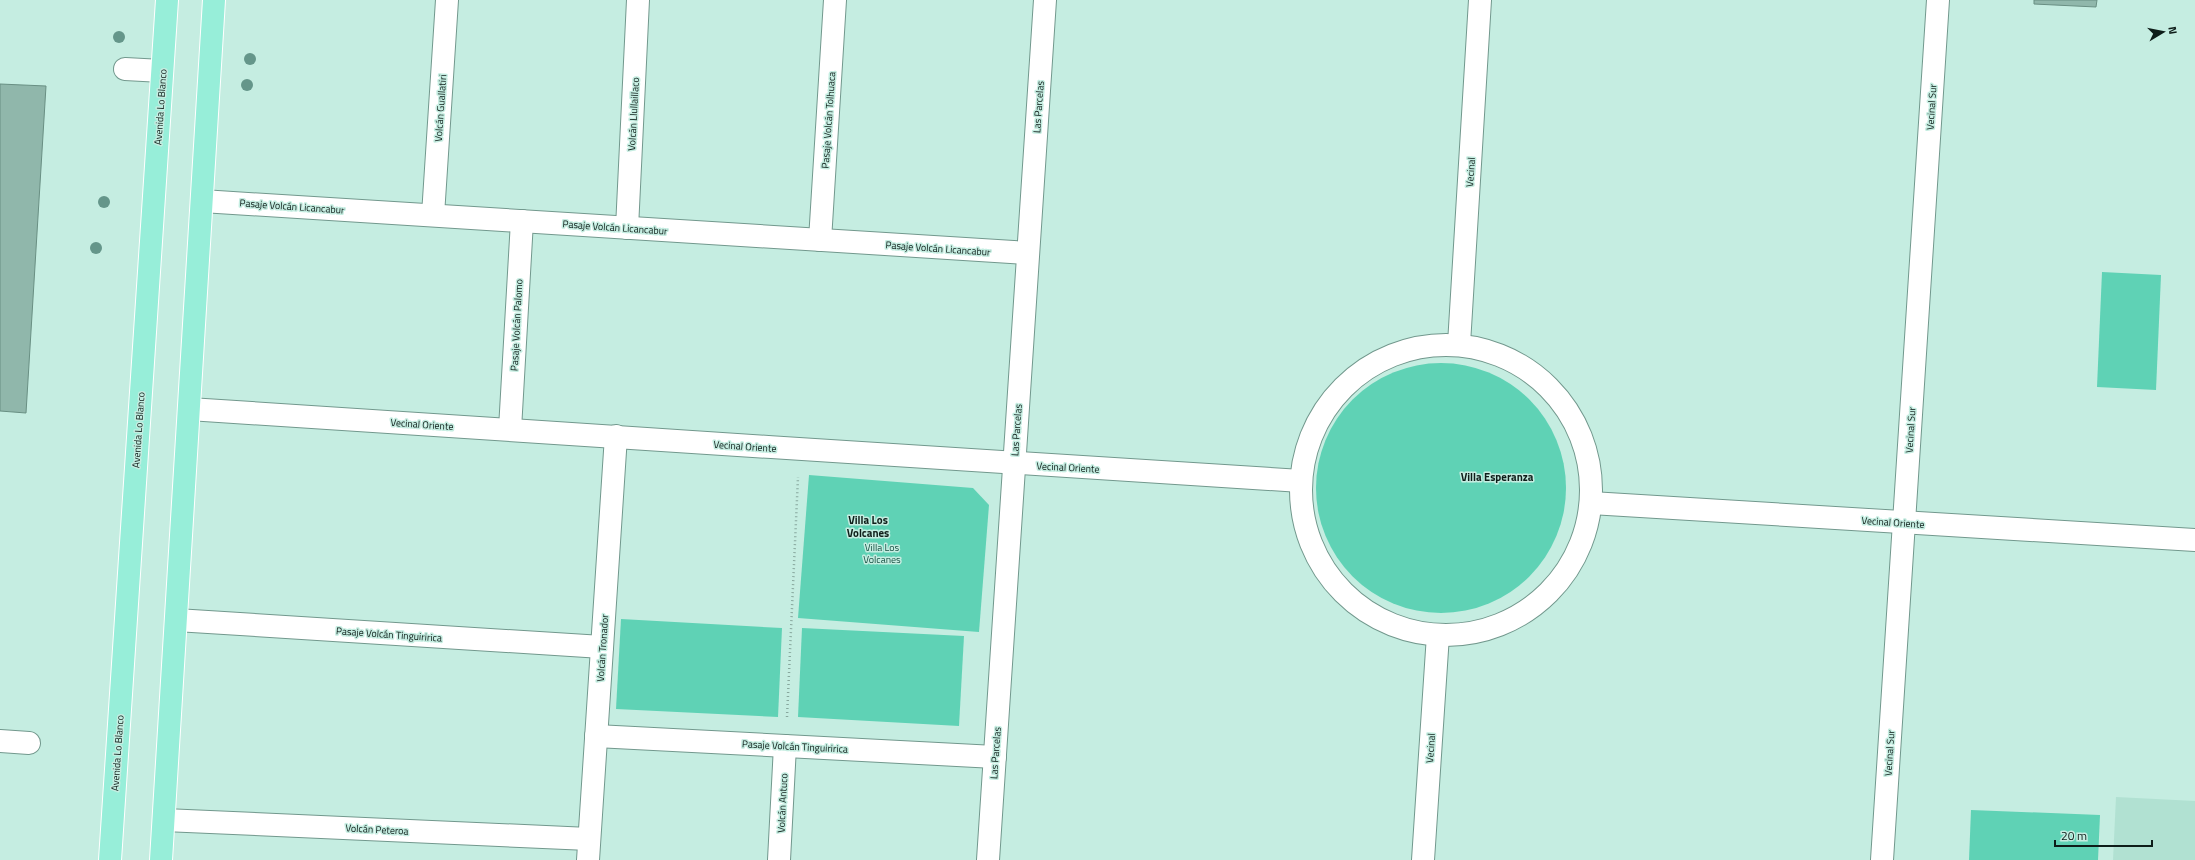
<svg xmlns="http://www.w3.org/2000/svg" width="2195" height="860" font-family="'Titillium Web',sans-serif">
	<rect width="100%" height="100%" fill="#c5ede1"/>
	<polygon fill="#b1e1d2" points="2116,797 2195,801 2195,860 2113,860"/>
	<g fill="#5fd2b5">
		<polygon points="2102,272 2161,275 2156,390 2097,387"/>
		<circle cx="1441" cy="488" r="125"/>
		<polygon points="809,475 973,488 989,505 979,632 798,618"/>
		<polygon points="621,619 782,628 778,717 616,709"/>
		<polygon points="802,628 964,636 959,726 798,717"/>
		<polygon points="1971,810 2100,815 2098,860 1969,860"/>
	</g>
	<g fill="#90b7ab" stroke="#698f83">
		<polygon points="2034,0 2097,0 2096,7 2034,4"/>
		<polygon points="0,84 46,86 26,413 0,411"/>
	</g>
	<g fill="none" stroke-linecap="round" stroke-linejoin="round">
		<defs>
			<g id="minor">
				<polyline points="125,69 162,71"/>
				<polyline points="202,201 1028,253"/>
				<polyline points="433,215 447,0"/>
				<polyline points="627,228 638,0"/>
				<polyline points="820,240 835,0"/>
				<polyline points="1459,344 1480,0"/>
				<circle cx="1446" cy="490" r="145"/>
				<path d="M 189,409 C 560,432 930,459 1301,481"/>
				<polyline points="510,429 522,221"/>
				<polyline points="1591,503 2195,540"/>
				<polyline points="176,620 602,647"/>
				<polyline points="596,736 995,757"/>
				<polyline points="0,741 29,743"/>
				<polyline points="164,820 589,839"/>
				<polyline points="588,860 616,436"/>
				<polyline points="779,860 785,746"/>
				<polyline points="988,860 1045,0"/>
				<polyline points="1423,860 1438,635"/>
				<polyline points="1882,860 1938,0"/>
			</g>
			<g id="major">
				<polyline points="110,860 167,0"/>
				<polyline points="161,860 214,0"/>
			</g>
		</defs>
		<use href="#minor" stroke="#72988d" stroke-width="24"/>
		<use href="#major" stroke="#fff" stroke-width="24"/>
		<polyline stroke="#88a89e" stroke-width="2.5" stroke-dasharray="1 3" stroke-linecap="butt" points="787,717 798,477"/>
		<use href="#minor" stroke="#fff" stroke-width="22"/>
		<use href="#major" stroke="#97eed9" stroke-width="22"/>
	</g>
	<g fill="#65968a">
		<circle cx="119" cy="37" r="6"/>
		<circle cx="250" cy="59" r="6"/>
		<circle cx="247" cy="85" r="6"/>
		<circle cx="104" cy="202" r="6"/>
		<circle cx="96" cy="248" r="6"/>
	</g>
	<g text-anchor="middle" stroke-width="3" stroke-linejoin="round" paint-order="stroke">
		<g font-size="10" fill="#0e1d19" stroke="#c5ede1">
			<text transform="translate(160 107) rotate(-86)" y="4">Avenida Lo Blanco</text>
			<text transform="translate(1038 107) rotate(-86)" y="4">Las Parcelas</text>
			<text transform="translate(1931 107) rotate(-86)" y="4">Vecinal Sur</text>
			<text transform="translate(440 108) rotate(-86)" y="4">Volcán Guallatiri</text>
			<text transform="translate(633 114) rotate(-87)" y="4">Volcán Llullaillaco</text>
			<text transform="translate(828 120) rotate(-86)" y="4">Pasaje Volcán Tolhuaca</text>
			<text transform="translate(1470 172) rotate(-86)" y="4">Vecinal</text>
			<text transform="translate(292 206) rotate(4)" y="4">Pasaje Volcán Licancabur</text>
			<text transform="translate(615 227) rotate(4)" y="4">Pasaje Volcán Licancabur</text>
			<text transform="translate(938 248) rotate(4)" y="4">Pasaje Volcán Licancabur</text>
			<text transform="translate(516 325) rotate(-87)" y="4">Pasaje Volcán Palomo</text>
			<text transform="translate(422 424) rotate(4)" y="4">Vecinal Oriente</text>
			<text transform="translate(138 430) rotate(-86)" y="4">Avenida Lo Blanco</text>
			<text transform="translate(1016 430) rotate(-86)" y="4">Las Parcelas</text>
			<text transform="translate(1910 430) rotate(-86)" y="4">Vecinal Sur</text>
			<text transform="translate(745 446) rotate(4)" y="4">Vecinal Oriente</text>
			<text transform="translate(1068 467) rotate(3)" y="4">Vecinal Oriente</text>
			<text transform="translate(1893 522) rotate(4)" y="4">Vecinal Oriente</text>
			<text transform="translate(389 634) rotate(4)" y="4">Pasaje Volcán Tinguiririca</text>
			<text transform="translate(602 648) rotate(-86)" y="4">Volcán Tronador</text>
			<text transform="translate(795 746) rotate(3)" y="4">Pasaje Volcán Tinguiririca</text>
			<text transform="translate(1430 748) rotate(-86)" y="4">Vecinal</text>
			<text transform="translate(117 753) rotate(-86)" y="4">Avenida Lo Blanco</text>
			<text transform="translate(995 753) rotate(-86)" y="4">Las Parcelas</text>
			<text transform="translate(1889 753) rotate(-86)" y="4">Vecinal Sur</text>
			<text transform="translate(782 803) rotate(-87)" y="4">Volcán Antuco</text>
			<text transform="translate(377 829) rotate(3)" y="4">Volcán Peteroa</text>
		</g>
		<g font-size="10" fill="#174f42" stroke="#c5ede1">
			<text x="882" y="551">Villa Los<tspan x="882" dy="12">Volcanes</tspan></text>
		</g>
		<g font-size="11" font-weight="bold" fill="#0e1d19" stroke="#c5ede1">
			<text x="1497" y="481">Villa Esperanza</text>
			<text x="868" y="524">Villa Los<tspan x="868" dy="13">Volcanes</tspan></text>
		</g>
	</g>
	<g transform="translate(2163 32) rotate(80)" stroke="#c5ede1" stroke-width="3" paint-order="stroke">
	<path d="M0-3L7 15L0 10L-7 15Z" fill="#0e1d19"/>
	<text y="-6" font-size="11" font-weight="bold" text-anchor="middle" fill="#0e1d19">N</text>
	</g>
	<path d="M2055 840v6h97v-6" fill="none" stroke="#0e1d19" stroke-width="2"/>
	<text x="2061" y="840" font-size="12" fill="#0e1d19" stroke="#c5ede1" stroke-width="3" paint-order="stroke">20 m</text>
</svg>
